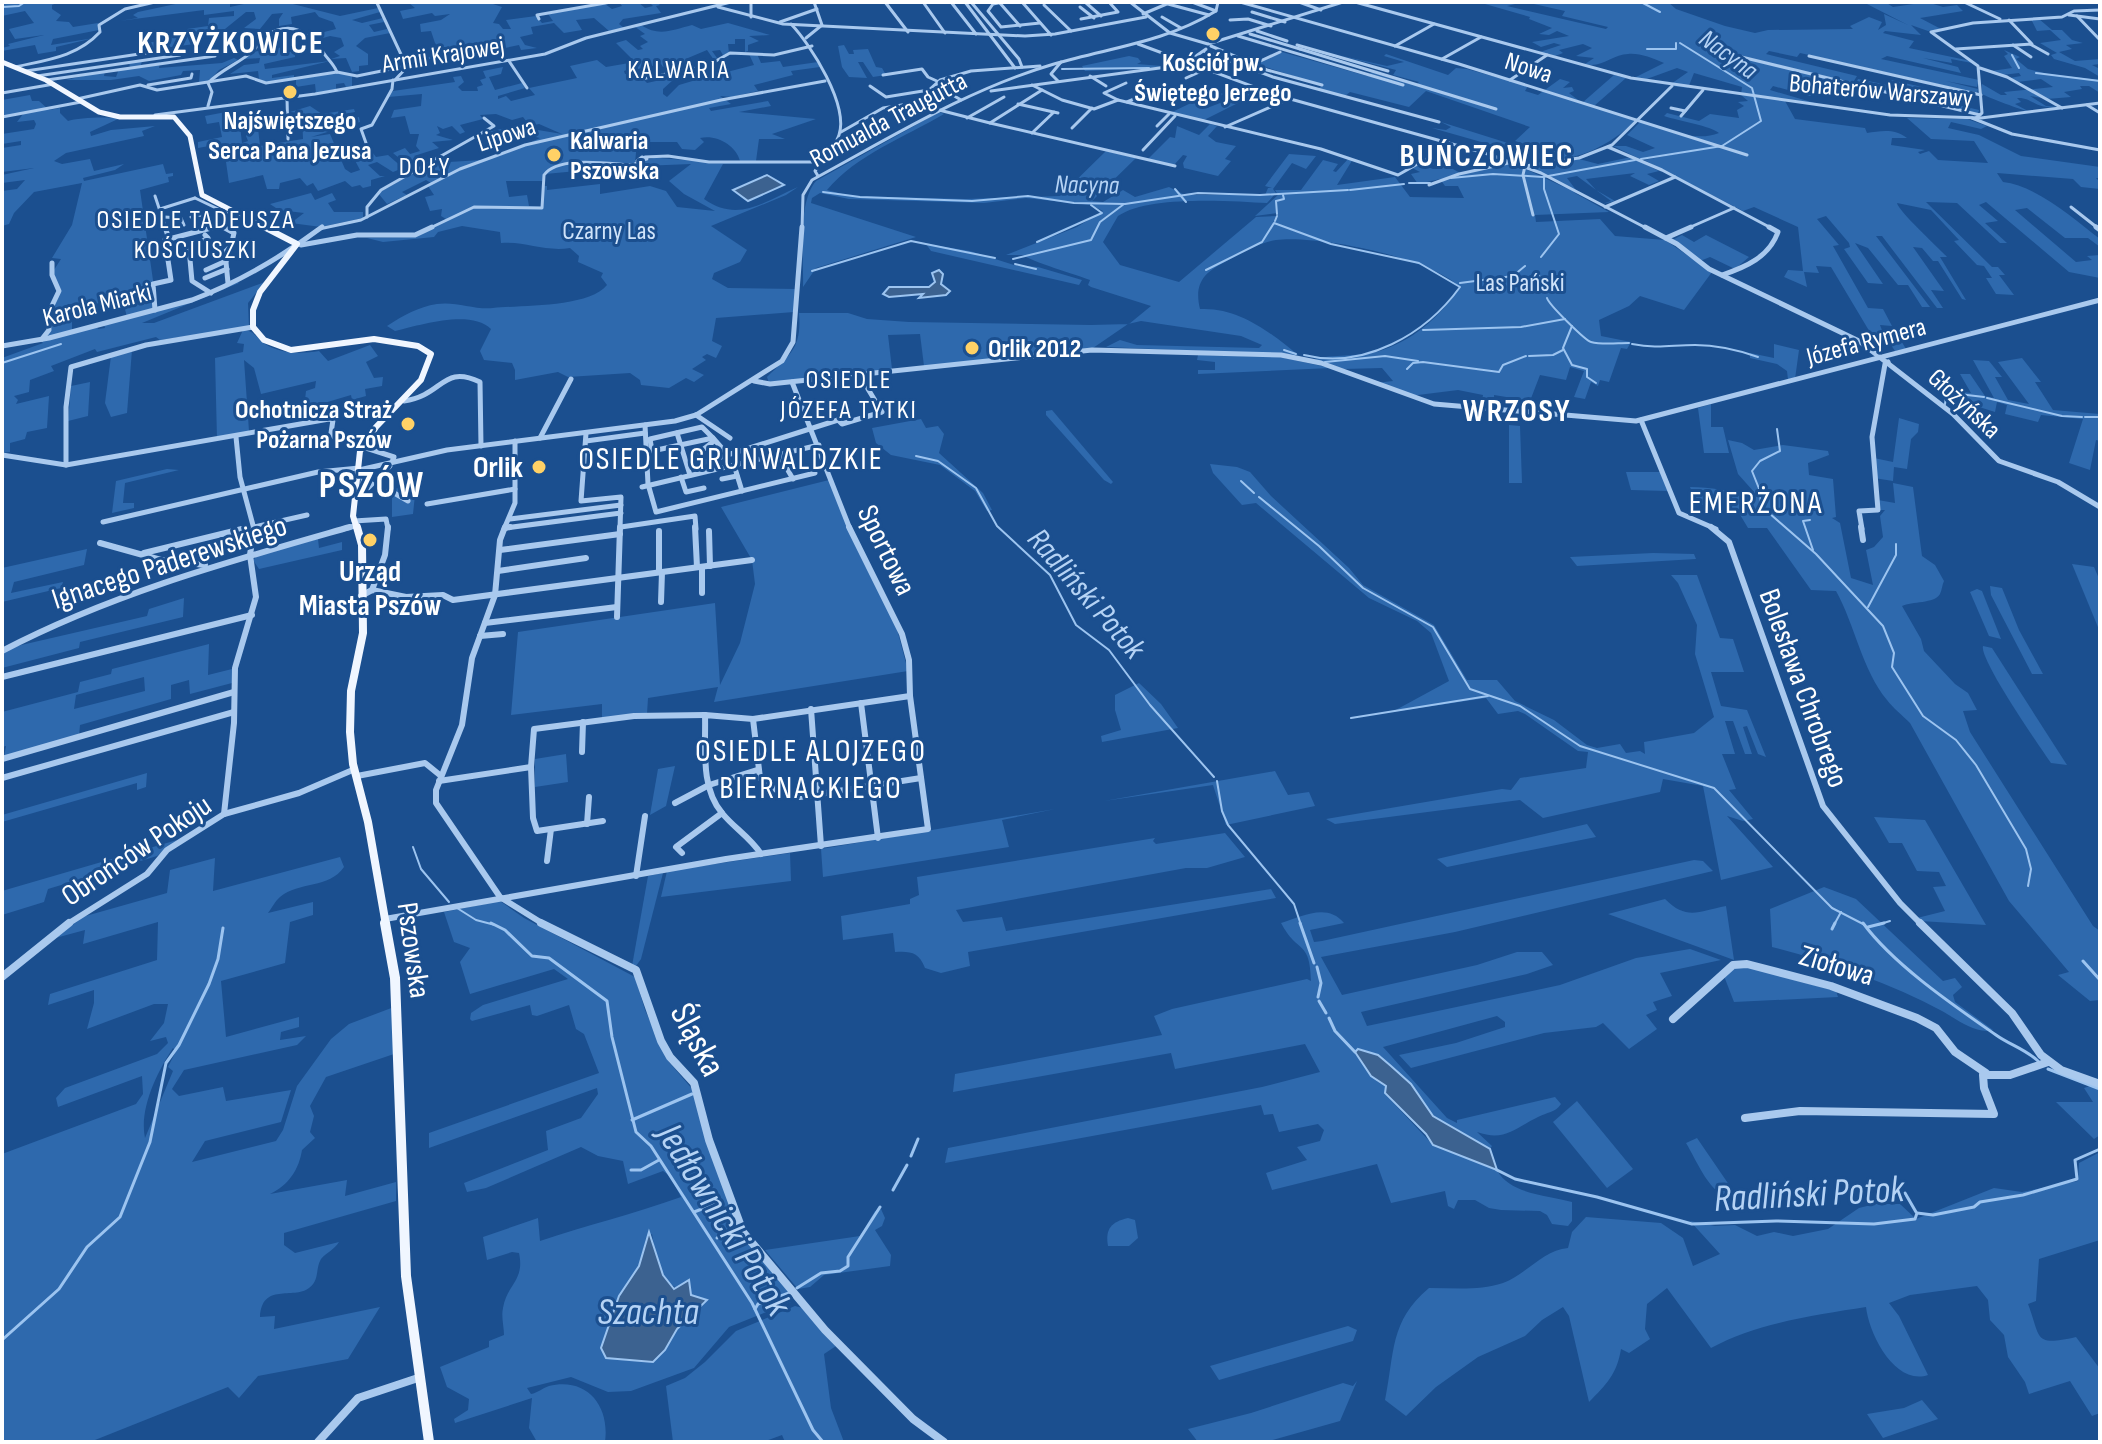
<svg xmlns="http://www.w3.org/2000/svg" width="2102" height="1444" font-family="'Sofia Sans Condensed',sans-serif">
	<rect width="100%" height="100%" fill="#1b4f8f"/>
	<g fill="#2e69ad" fill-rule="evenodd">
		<polygon points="2,2 59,2 52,5 52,9 61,15 56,21 69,22 73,27 98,23 99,30 53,39 51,45 94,38 56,47 56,51 38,54 35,45 2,51 2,48 10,46 8,44 44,35 15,39 9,29 34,23 25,11 2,16"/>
		<polygon points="185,2 230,2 230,7 253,2 285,2 340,16 378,8 380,12 352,20 362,23 383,18 384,22 369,25 374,32 387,29 390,33 365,38 356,46 368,54 368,65 359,66 359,71 352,72 346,58 331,59 340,56 334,52 344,46 341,38 330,36 316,40 312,35 336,29 333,22 319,17 315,12 291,17 292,24 279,26 279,19 283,13 272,14 260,29 244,28 256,19 254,12 246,12 225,29 212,30 195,44 140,51 138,44 168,40 168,36 186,33 187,29 208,26 209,18 234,16 234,11 204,15 204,10 119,21 138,18 133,15 138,12"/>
		<polygon points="412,2 487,2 502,7 493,23 499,24 503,29 511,29 506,20 536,16 542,23 553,21 548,14 605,4 612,9 622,6 619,2 638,2 645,8 653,6 649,2 657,2 660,5 656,6 661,13 623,19 619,24 624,28 609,31 594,18 576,20 582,30 564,33 554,23 531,27 533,34 520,37 525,45 537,48 521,50 519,45 458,58 450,59 449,56 406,63 405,61 446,54 435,43 431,31 421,32 420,24 441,20 450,14 435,16 432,13 403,19 400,11 415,8 409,3"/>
		<path d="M 1478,2 L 1515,2 L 1519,3 L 1507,6 L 1606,29 L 1608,27 L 1562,16 L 1565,11 L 1525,2 L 1668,2 L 1676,9 L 1725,26 L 1755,33 L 1768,30 L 1853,29 L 1850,26 L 1869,17 L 1882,22 L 1878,30 L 1886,25 L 1884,14 L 1908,25 L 1863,2 L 1885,2 L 1893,7 L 1927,2 L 1943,7 L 1957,5 L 1963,11 L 1920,18 L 1941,29 L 1928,31 L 1911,25 L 1921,35 L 1885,31 L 1883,33 L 1914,41 L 1909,48 L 1971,61 L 1972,63 L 1951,59 L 1952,63 L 1923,58 L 1958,67 L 1961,73 L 1887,56 L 1881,59 L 1979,80 L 1977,87 L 1946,81 L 1978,89 L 1977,93 L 1800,53 L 1797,57 L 1769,51 L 1766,54 L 1857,76 L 1852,84 L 1855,86 L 1858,79 L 1888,85 L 1891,80 L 1940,91 L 1939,93 L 1919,89 L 1916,95 L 1979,110 L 1978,114 L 1860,87 L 1856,97 L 1825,91 L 1824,95 L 1810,96 L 1773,86 L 1770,90 L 1818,104 L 1785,101 L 1795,119 L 1865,128 L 1867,133 C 1880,131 1895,128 1907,138 L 1892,138 L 1891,145 L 1925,150 L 1918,152 L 1920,154 L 1929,151 L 1938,160 L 1988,163 L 1974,141 L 1931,139 L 1907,118 L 1967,119 L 1987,126 L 1981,129 L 1951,122 L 1948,128 L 1979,135 L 2021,156 L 2100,167 L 2100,178 L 2096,178 L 2100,182 L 2100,189 L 2081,187 L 2073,179 L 1997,173 L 2003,182 C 2037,186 2073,218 2100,239 L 2100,247 L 2088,238 L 2065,238 L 2027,208 L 2015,210 L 2076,262 L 2092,260 L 2087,256 L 2100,255 L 2100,278 L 2069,272 L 1986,202 L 1979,205 L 1998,221 L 1985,223 L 2007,243 L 2000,243 L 1957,203 L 1926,202 L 1992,267 L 1998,267 L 2005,275 L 1999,275 L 2014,295 L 1996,294 L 1986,278 L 1992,278 L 1984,266 L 1977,265 L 1954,241 L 1959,240 L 1931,210 L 1897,203 C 1899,212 1937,246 1947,257 L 1940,257 L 1966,300 L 1962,299 L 1938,261 L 1933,261 L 1922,248 L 1913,247 L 1944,291 L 1931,290 L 1943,308 L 1937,308 L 1882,236 L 1876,236 L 1930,307 L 1922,307 L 1908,285 L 1898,285 L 1868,248 L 1855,243 L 1883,284 L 1868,283 L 1844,249 L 1850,247 L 1849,243 L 1826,216 L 1817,219 L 1839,245 L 1833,246 L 1868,308 L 1883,309 L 1892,326 L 1880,325 L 1883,333 L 1897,334 L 1906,349 L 1895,351 L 1885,336 L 1871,334 L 1831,267 L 1816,266 L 1819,273 L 1804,272 L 1807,287 L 1784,277 L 1788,270 L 1803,271 L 1798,227 L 1754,207 L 1743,211 L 1644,160 L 1693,151 L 1640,159 L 1613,146 L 1626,146 L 1643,152 L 1655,148 L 1627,135 L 1641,121 C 1665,128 1694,143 1719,133 C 1711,126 1679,121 1664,116 L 1667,113 L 1699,121 L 1710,114 L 1739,118 L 1737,110 L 1744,106 L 1738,102 L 1748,101 L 1741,95 L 1742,87 L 1694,73 L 1688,88 L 1672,86 L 1671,84 L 1688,72 L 1677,68 L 1644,80 L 1634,78 L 1664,63 C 1652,58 1640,53 1628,54 C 1613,54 1601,69 1585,64 L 1594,58 L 1576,56 L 1592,48 L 1583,44 L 1559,50 L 1563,53 L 1555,56 L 1540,52 L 1561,45 L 1554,43 L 1541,47 L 1532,42 L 1569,36 L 1557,31 L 1549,35 L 1539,34 L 1552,28 L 1529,19 L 1530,17 Z"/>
		<polygon points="2031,19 2039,19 2052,30 2062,30 2072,40 2083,43 2066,45 2072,49 2059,52 2075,61 2100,59 2100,64 2092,65 2100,69 2100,77 2085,68 2054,59 2051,55 2057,53 2040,43 2061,40 2050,30 2037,31"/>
		<path d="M 728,23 L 770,35 L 749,36 L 759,41 L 748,45 L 748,51 L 745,52 L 745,39 L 735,39 L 735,44 L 728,44 L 729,53 L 723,55 L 720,50 L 712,51 L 717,58 L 714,60 L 707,50 L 688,58 L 690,62 L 663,67 L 661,64 L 638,69 L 637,66 L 624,71 L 625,74 L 631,74 L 636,80 L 643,79 L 647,83 L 656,81 L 658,76 L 673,80 L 663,89 L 663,94 L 667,97 L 679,85 L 716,74 L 724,67 L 727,72 L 754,65 L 749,54 L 757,54 L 761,63 L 780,61 L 783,67 L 818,62 L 820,67 L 791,71 L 793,75 L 754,85 L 758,91 L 731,97 L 720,96 L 731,104 L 709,108 L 711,111 L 768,101 L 771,106 L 739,112 L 816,119 L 772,134 L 785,139 L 759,139 L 756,161 L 740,161 C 736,145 716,134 700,138 L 704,142 L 695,150 L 682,149 L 677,142 L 637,142 L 635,163 L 654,158 L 647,157 L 709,162 L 806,163 L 723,164 L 704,199 C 738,223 764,202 798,187 L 786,195 L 711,226 L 747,250 L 740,262 L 714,273 L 712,279 L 728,288 L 796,289 L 794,312 L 716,318 L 712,341 L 722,346 L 716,358 L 707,354 L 702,357 L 706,360 L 692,369 L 704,375 L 694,382 L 686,378 L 669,388 L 641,385 L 640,380 L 630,373 L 568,377 L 558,372 L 515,380 L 515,370 L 512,363 L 484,360 L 480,351 L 491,329 C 471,309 420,325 395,331 L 387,326 C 404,315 418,307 437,304 C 455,301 475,310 493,308 C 521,305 588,308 607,285 L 601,277 L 603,273 L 578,262 L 579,256 L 570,248 C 545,252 525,241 501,243 L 500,232 L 462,226 L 438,232 L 434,237 L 383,242 L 367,238 L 410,237 L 446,219 L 441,216 L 442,209 L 430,211 L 425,197 L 434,195 L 428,186 L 431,183 L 426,180 L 402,192 L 407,195 L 387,204 L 378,193 L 432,163 L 482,160 L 505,154 L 540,138 L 528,135 L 500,146 L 488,132 L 514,126 L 562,134 L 539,124 L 530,126 L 523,117 L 512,120 L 496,114 L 480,115 L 483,119 L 460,125 L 465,132 L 460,134 L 452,126 L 443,129 L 437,126 L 440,133 L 436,135 L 453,140 L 432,142 L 439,148 L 414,156 L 418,159 L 406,164 L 393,153 L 405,148 L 410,154 L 420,151 L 416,146 L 419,134 L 410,134 L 405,116 L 391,118 L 394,110 L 421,106 L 422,94 L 388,97 L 393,91 L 455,82 L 453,77 L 461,76 L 464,82 L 458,87 L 462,91 L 478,91 L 477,87 L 483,85 L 480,80 L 486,78 L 483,71 L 503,67 L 501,74 L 489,77 L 495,90 L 522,83 L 525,88 L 498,96 L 498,99 L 506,96 L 511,101 L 535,95 L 529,88 L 577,78 L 570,66 L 597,60 L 606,67 L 635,62 L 616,43 L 626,40 L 638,50 L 643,49 L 640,46 L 648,42 L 640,36 L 645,34 L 634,26 L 641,25 C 659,37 672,30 692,25 L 701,29 ZM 601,164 L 642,166 L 691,164 L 669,181 L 684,194 L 715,211 L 677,207 L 666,191 L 650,186 L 600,194 L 600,184 L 547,190 L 547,186 L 544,186 L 543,207 L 529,206 L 527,195 L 509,197 L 506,181 L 543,181 L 545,174 L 599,169 Z"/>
		<polygon points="844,45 849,54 854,54 853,50 868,49 876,67 882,68 886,75 873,77 863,62 858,62 867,78 849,77 842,67 838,46"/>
		<polygon points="284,47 289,52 304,49 307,51 295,54 295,57 264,64 265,69 330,61 272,75 272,78 294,75 294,79 267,83 259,79 258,71 230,74 244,65 259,63 260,58 244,59 253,52"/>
		<path d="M 2004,50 L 2020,57 L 2016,59 L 2028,69 L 2048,74 L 2100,80 L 2100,93 L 2089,86 L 2080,86 L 2082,89 L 2064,92 L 2071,97 L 2047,99 L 2030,96 L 2046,106 L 2059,107 C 2034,110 2033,97 2017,98 L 2021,102 L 2015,104 L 2028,111 C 2024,111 1987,97 1982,94 L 1982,84 L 2001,95 L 2007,95 L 2004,92 L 2053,87 L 2041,79 L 2017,82 L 2010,78 L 2021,76 L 2019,73 L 2002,75 L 1991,71 L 2012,68 L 2004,56 L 2008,54 Z"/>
		<path d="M 1282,52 L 1367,76 L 1372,72 L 1417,84 L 1419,82 L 1393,75 L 1396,70 L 1338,55 L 1387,66 L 1404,62 L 1384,56 L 1386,54 L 1448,75 L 1456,68 L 1467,69 L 1528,86 L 1525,91 L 1538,95 L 1560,79 L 1570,82 L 1563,88 L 1572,87 L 1574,91 L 1569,93 L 1582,103 L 1614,75 L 1626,78 L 1594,106 L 1636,121 C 1605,148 1584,157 1543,163 L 1544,160 L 1432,128 L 1446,130 L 1451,127 L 1441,122 L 1559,159 L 1564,157 L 1515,141 L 1530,127 L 1426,91 L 1409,107 L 1350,92 L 1345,96 L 1318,89 L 1322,85 L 1256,64 Z"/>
		<polygon points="1129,56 1138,58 1141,62 1137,64 1174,67 1085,71 1082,66"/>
		<polygon points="234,58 238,60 219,70 208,82 199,83 200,70 183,71 181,75 149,81 139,76 111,80 66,80 105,71 104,76 116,77 119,69 130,68 129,62 142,60 141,65 160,62 159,68 222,63"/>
		<polygon points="335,72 352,76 352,86 346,87 344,83 336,84 336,89 316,93 315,84 296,87 296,79"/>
		<polygon points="1257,89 1260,92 1202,121 1168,114 1216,91 1224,94 1201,106 1207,108"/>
		<path d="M 30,95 L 32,101 L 39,101 L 49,110 L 60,108 L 60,113 L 68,121 C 77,118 110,116 118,119 L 90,132 L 91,136 L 111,130 L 155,126 L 142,131 L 144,136 L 66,153 L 54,161 L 62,164 L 90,159 L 94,171 L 124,164 L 115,170 L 83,178 L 84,181 L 163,164 L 166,174 L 173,173 L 173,176 L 168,177 L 169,182 L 140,190 L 157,308 L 127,317 L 122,298 L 72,309 L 72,331 L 45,338 L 52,327 L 49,313 L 60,291 L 52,273 L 61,259 L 52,258 L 72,225 L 82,183 L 34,192 L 14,213 L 9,224 L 2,226 L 2,191 L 17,189 L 25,180 L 2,183 L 2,175 L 34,168 L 2,172 L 2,148 L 21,145 L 21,141 L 2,144 L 2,134 L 34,129 L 36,124 L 34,120 L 17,122 L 23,114 L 2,116 L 2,100 Z"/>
		<polygon points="310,106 322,114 354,109 355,112 326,117 320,126 359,117 360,122 311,137 330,134 345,169 351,173 360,170 349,149 367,145 376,157 388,155 403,168 393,172 377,162 368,165 380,176 385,176 371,180 371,186 363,188 360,185 352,187 345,181 318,191 313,183 307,186 300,178 280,183 279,189 267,189 263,175 229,183 225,155 218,156 218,151 226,149 226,143 198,148 198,142 222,137 219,122 207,124 205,116 231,111 235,117 241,116 239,118 242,143 248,141 246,136 251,129 258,128 260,146 303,139 302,113 290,112"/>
		<path d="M 939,112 L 944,114 C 905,137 856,155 827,190 L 850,196 L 965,199 L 1060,196 L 1106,151 L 1136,158 L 1092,201 L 1103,202 L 1123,190 L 1135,197 L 1169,187 L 1185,195 L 1265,195 L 1268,188 L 1272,188 L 1265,186 L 1289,154 L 1316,156 L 1306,169 L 1292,163 L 1273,189 L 1276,193 L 1267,203 C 1231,201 1148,195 1118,216 L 1103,242 L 1120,265 L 1179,282 L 1256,217 L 1278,216 L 1278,213 L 1255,216 L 1278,195 L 1275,190 L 1301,190 L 1323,160 L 1338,164 L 1333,171 L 1336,172 L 1349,158 L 1353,159 L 1337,185 L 1395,177 L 1410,197 L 1464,198 L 1458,186 L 1445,186 L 1440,179 L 1418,184 L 1411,174 L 1420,172 L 1412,168 L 1420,164 L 1433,169 L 1440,168 L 1427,161 L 1433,158 L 1462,174 L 1513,163 L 1566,188 L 1532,168 L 1579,159 L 1598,164 L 1631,157 L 1659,171 L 1647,174 L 1659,181 L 1649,185 L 1630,176 L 1635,173 L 1586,179 L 1596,190 L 1615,201 L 1602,204 L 1611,201 L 1577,176 L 1567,178 L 1579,194 L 1573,192 L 1609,212 L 1535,215 L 1536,222 L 1600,219 L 1615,236 L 1665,240 L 1712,272 L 1684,310 L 1640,296 L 1629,306 L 1599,320 L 1601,336 L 1631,342 L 1627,349 L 1621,348 L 1609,382 L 1600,380 L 1598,386 L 1591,382 L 1585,399 L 1574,397 L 1584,371 L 1570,367 L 1566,380 L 1540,375 L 1530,401 L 1494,395 L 1495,407 L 1481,406 L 1483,395 L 1458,390 L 1410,396 L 1376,383 L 1393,381 L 1382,368 L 1343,369 L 1314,359 C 1334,354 1357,357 1376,352 C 1412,342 1440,317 1460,287 C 1428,257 1319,235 1276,240 C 1258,243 1241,253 1225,262 C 1203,273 1194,284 1200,309 C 1240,307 1272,334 1298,355 L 1106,347 L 1120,340 L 1137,345 L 1259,348 L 1262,345 L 1241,336 L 1141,321 L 1128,324 L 1093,348 L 924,366 L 920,334 L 888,335 L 892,369 L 769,383 L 767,377 C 790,355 802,348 799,313 L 848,313 L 867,319 L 909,322 L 1091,325 L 1129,324 L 1151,306 L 1091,287 L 1088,285 L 1090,280 C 1077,275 1030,261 1023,255 L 1006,255 L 1077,227 L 1103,211 L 1091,205 L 1026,198 L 984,203 L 849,199 L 820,193 L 812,198 L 811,203 L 916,237 L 816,268 L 803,287 C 804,257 797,203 816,181 Z"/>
		<polygon points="1210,124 1217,126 1208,136 1216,142 1236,146 1225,159 1231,161 1218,176 1184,168 1183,163 1187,156 1183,155 1174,165 1148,159 1170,137 1175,138 1177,126 1199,135"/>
		<polygon points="311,193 315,200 332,193 336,200 328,203 334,212 363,212 363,218 321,227 291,223 304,213 279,210 270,204"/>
		<polygon points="1682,235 1694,242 1706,235 1749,257 1735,269 1710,257 1700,261 1672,240"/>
		<polygon points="926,244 970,251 1014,265 1038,267 1082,280 1079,285 931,251"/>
		<polygon points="236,280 239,283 142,323 154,323 265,282 248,303 249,327 160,340 156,337 97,352 95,349 51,366 54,371 30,380 29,392 14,396 18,400 16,404 49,396 47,428 27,432 25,439 10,443 10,452 2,453 2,358 43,343 41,341 97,327 98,329 105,328 104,325 192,301"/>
		<path d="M 243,330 C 254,330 256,338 265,344 C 281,354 301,354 319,351 L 328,361 L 370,345 L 378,356 L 366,362 L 374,378 L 383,377 L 382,386 L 365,389 L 366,396 L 352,400 L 351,395 L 304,409 L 306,391 L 315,388 L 316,381 L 261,394 L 254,368 L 244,360 L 249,431 L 217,439 L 215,358 L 243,352 L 244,344 L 237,343 Z"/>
		<polygon points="1774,344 1799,350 1795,379 1788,380 1787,371 1777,364 1750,358 1750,353 1774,358"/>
		<polygon points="132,350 127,413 111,417 105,403 111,356"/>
		<polygon points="1198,355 1280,357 1331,368 1198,374 1198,370 1215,370 1215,362 1197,360"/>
		<polygon points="2022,358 2041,382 2035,382 2053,410 2100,414 2100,441 2096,440 2090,470 2069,463 2083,419 2041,415 2038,422 2005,414 2007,405 1997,402 1995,412 1973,405 1972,401 1948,396 1948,390 1971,393 1960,374 1970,374 1985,396 1994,398 1973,360 1989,361 2002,377 1995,377 2008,400 2029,404 1998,362"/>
		<polygon points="90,382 88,416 68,421 71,386"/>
		<polygon points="1711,404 1711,427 1723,427 1729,453 1704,453 1698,408"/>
		<polygon points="1052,410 1113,482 1111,484 1104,480 1046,415 1046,411"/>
		<polygon points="1899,418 1919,424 1918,432 1911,439 1907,469 1894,467 1893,481 1874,478 1874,458 1893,462"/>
		<polygon points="921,419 926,428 938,426 944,434 939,453 983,493 992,510 987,511 975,491 940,465 891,455 876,443 872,428"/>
		<polygon points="1509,425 1520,426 1522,483 1509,483"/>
		<path d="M 1728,440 L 1742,443 L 1754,450 L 1783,445 L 1828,451 L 1829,455 L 1808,463 L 1809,475 L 1833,479 L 1836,517 L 1832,518 L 1840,523 L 1851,578 L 1873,585 L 1866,550 L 1874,547 L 1883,537 L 1880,516 L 1885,510 L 1879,510 L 1878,500 L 1895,503 L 1893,483 L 1913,487 L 1922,556 L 1935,565 L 1944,581 C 1942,585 1942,590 1940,594 C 1934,604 1912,601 1902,606 L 1921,639 L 1924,651 L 1955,684 L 1968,693 L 1977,710 L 1963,711 L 1970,732 L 2093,926 L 2100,931 L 2100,1000 L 2090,1001 L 2058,975 L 2069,972 L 2009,901 L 1910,723 C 1902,715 1893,708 1887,700 C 1862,670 1855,625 1836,591 L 1811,590 L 1767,528 L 1748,528 L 1739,513 L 1721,513 L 1696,502 L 1690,487 C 1713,487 1731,493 1754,492 L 1738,474 Z"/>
		<polygon points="1210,464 1237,467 1250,472 1271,496 1349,568 1363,585 1434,625 1467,680 1497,680 1515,701 1554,720 1587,745 1597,748 1620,744 1626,753 1640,751 1645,754 1644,742 1694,733 1714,717 1695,654 1697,625 1678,583 1671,575 1697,575 1720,638 1733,639 1744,672 1711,672 1721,706 1747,710 1766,757 1758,754 1747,726 1743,727 1752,754 1745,754 1733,721 1725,721 1735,754 1722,754 1736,789 1729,790 1753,819 1743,821 1727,816 1773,867 1721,880 1703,786 1663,779 1660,792 1543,818 1520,800 1335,824 1326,819 1502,789 1511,790 1520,778 1586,768 1588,752 1578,751 1525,714 1518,711 1498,714 1486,698 1392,712 1449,681 1431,633 1417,621 1369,598 1256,503 1242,505 1213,473"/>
		<polygon points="167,469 179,470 125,483 123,503 134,503 134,508 112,513 116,481"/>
		<polygon points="1626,472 1660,472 1668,491 1631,490"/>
		<polygon points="833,479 842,513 892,610 908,671 714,702 718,687 648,698 647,714 602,718 602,704 511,715 518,632 715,603 720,685 740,643 755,584 752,560 721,507"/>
		<polygon points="416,485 413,514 392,517 392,497 384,495 391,495 392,489"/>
		<polygon points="318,539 319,548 342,542 342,550 259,569 253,560 259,554"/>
		<polygon points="87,549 84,565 14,582 11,593 63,582 61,588 2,602 2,568"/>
		<polygon points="1653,553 1694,554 1696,559 1577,566 1570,557"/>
		<polygon points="2072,564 2094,567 2100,581 2100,632"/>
		<polygon points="1990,586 2002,588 2019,630 2043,674 2032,674 1991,595"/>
		<polygon points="1977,589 1982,591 2001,639 1989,636 1970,592"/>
		<polygon points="184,598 183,617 80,642 79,648 2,668 3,652 17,646 147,616 149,609"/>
		<path d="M 209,644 L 208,675 L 232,669 L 232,683 L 190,694 L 189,680 L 171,685 L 171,699 L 80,725 L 79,736 L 4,757 L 6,746 L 2,747 L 2,712 L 78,692 L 80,682 L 111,674 L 112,669 ZM 144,677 L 145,691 L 74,709 L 76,695 Z"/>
		<path d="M 1983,646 L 1992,648 L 2067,765 L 2051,763 C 2039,746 1979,659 1983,646 Z"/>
		<polygon points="1139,683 1161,704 1178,728 1102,742 1101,736 1121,730 1115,710 1115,695"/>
		<polygon points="566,754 568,782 535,787 535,759"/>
		<polygon points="675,766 666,806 650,815 658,769"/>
		<polygon points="1275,771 1288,795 1309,792 1315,806 1226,825 1213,785 1104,801"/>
		<polygon points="147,773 146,787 137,790 137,783 2,822 2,815"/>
		<polygon points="1055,809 1002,820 1009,847 823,877 821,849"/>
		<polygon points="1874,817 1925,820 1986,925 1920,921 1917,918 1945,911 1933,887 1946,886 1939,872 1917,871 1902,843 1889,843"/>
		<polygon points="1587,824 1596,837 1447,867 1437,859"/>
		<path d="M 1225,833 L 1245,857 L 1207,868 L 1186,868 L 956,910 L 963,922 L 1002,917 L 1006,931 L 1271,889 L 1276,898 L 968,952 L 970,966 L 941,973 L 925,968 C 919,952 910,951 895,952 L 893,933 L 843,940 L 841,916 L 910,904 L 910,899 L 919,895 L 917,877 L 1155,838 L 1153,841 L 1156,844 Z"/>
		<polygon points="177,840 157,856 48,889 44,902 2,915 2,891"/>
		<polygon points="790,853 791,881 661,897 667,871"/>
		<path d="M 340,857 L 344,867 C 329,889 299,881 280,897 C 275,901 272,908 268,913 L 313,902 L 313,915 L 290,922 L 285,963 L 221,981 L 226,1037 L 299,1017 L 299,1027 L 281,1032 L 280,1040 L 306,1036 L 297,1045 L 184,1070 L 172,1089 L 179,1096 L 223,1087 L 226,1101 L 291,1090 L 281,1122 L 205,1141 L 192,1162 L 276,1141 L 283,1130 L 297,1086 L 331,1039 L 349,1024 L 394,1007 L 394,1054 L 326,1077 L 310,1106 L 314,1116 L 310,1132 L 315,1138 L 302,1150 C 299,1169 289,1185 270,1194 L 347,1180 L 345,1196 L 396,1182 L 396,1201 L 284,1233 L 284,1245 L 295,1253 L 339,1242 C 334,1250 327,1252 321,1259 C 315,1269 320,1280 309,1288 C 293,1300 262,1282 260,1317 L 275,1316 L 274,1329 L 380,1307 L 348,1359 L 258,1376 L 239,1398 L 228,1387 L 90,1442 L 2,1442 L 2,1154 L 136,1104 L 143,1094 L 142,1076 L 58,1107 L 56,1098 L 65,1088 L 157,1054 L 168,1043 L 166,1037 L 150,1041 L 164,1023 L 168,1004 L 154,1004 L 87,1029 L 94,1003 L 94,990 L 48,1005 L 50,994 L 157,960 L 158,922 L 83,944 L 85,930 L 48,940 L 75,919 L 167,893 L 170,870 L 215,858 L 213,891 ZM 173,1048 L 176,1051 L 168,1067 L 173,1071 L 145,1138 C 139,1109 157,1072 173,1048 Z"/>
		<path d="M 1694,860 L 1703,861 L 1713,871 L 1455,932 L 1321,957 L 1342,995 L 1477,965 L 1517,952 L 1542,952 L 1553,965 L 1527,974 L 1361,1012 L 1367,1026 L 1560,985 L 1636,958 L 1690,949 L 1721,960 L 1660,973 L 1672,996 L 1653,1002 L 1657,1010 L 1646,1015 L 1657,1029 L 1629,1049 L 1603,1023 L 1596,1027 L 1544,1033 L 1411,1068 L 1399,1055 L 1456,1043 L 1505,1027 L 1505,1022 L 1497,1016 L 1383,1047 L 1447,1118 L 1457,1123 L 1457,1120 L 1555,1097 L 1561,1104 C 1555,1113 1547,1112 1538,1117 C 1515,1128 1505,1142 1477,1132 L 1492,1146 L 1490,1149 L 1433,1116 L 1411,1084 L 1391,1066 L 1377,1081 L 1386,1086 L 1385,1094 L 1433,1145 L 1497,1170 C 1510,1195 1549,1195 1572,1202 L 1572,1221 L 1568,1226 L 1552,1224 L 1547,1215 L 1540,1211 L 1501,1210 L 1489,1208 L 1475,1200 L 1458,1200 L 1454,1209 L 1448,1206 L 1445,1191 L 1391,1203 L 1377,1164 L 1272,1190 L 1266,1173 L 1307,1160 L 1297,1147 L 1320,1141 L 1324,1130 L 1318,1124 L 1279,1132 L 1273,1114 L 1264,1115 L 1261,1105 L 945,1163 L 948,1148 L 1262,1087 L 1320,1072 L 1305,1044 L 1175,1069 L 1171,1053 L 953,1092 L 955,1074 L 1162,1035 L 1154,1016 L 1172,1009 L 1307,979 L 1311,981 C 1310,939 1298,955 1281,923 C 1301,917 1327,902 1344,923 L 1310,930 L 1314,942 L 1322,941 Z"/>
		<polygon points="663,873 641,959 636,966 632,966 648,876"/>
		<path d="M 1824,887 L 1856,899 L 1943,981 L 1955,978 L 1962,987 L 1953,995 L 1955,1002 L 1993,1030 C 1977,1035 1956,1019 1942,1011 C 1889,983 1830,962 1772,947 L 1770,909 Z"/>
		<path d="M 1665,899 C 1687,921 1699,911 1726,906 L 1734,960 L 1608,914 Z"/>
		<path d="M 500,901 L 524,918 L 635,977 L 645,1010 L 662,1048 L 669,1062 L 693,1090 L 739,1230 L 790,1292 L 791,1302 L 729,1327 L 694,1368 L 631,1391 L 608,1392 L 571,1377 L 527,1388 L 531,1394 C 538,1393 542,1388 549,1386 C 587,1377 610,1406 605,1442 L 537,1442 L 529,1428 L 532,1398 L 455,1423 L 454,1419 L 468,1410 L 469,1399 L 447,1387 L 440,1367 L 489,1347 L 489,1341 L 504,1335 C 504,1327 501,1316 503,1308 C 507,1284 525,1281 519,1253 L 512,1252 L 487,1260 L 483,1237 L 538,1218 L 540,1241 C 587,1225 634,1214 681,1197 L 670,1176 L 663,1171 L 628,1184 L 623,1161 L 598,1156 L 581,1147 L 486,1188 L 467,1192 L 464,1183 L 548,1150 L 546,1131 L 581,1118 L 598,1094 L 597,1088 L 429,1148 L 429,1133 L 599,1073 L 584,1034 L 576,1029 L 569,1005 L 537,1016 L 532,1015 L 530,1005 L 472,1021 L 470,1019 L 471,1013 L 483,1005 L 568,979 L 554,969 L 470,994 L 460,962 L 470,948 L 454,942 L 444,912 ZM 652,1234 C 661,1286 662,1282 707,1301 L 677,1329 L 665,1349 L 633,1361 L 606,1358 L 601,1348 L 619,1296 L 639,1266 L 646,1238 Z"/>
		<polygon points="1739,965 1836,991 1838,997 1734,1002 1724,976"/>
		<polygon points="2093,1085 2100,1087 2100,1135 2094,1139 2056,1102 2093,1102 2084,1088"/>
		<polygon points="1577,1101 1633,1169 1607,1188 1553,1122"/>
		<path d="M 1697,1138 L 1736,1195 L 1733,1199 C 1710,1196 1697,1161 1686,1143 Z"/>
		<path d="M 2100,1152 L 2100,1240 L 2039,1259 L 2036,1301 L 2028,1304 C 2041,1338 2033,1347 2076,1337 L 2100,1369 L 2100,1413 L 2092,1416 L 2070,1381 L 2029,1394 L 2025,1382 L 2008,1357 L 2004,1335 L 1990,1320 L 1988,1300 L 1977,1286 L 1910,1295 L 1889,1303 L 1899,1316 L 1928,1375 C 1895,1386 1869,1334 1866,1307 C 1815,1315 1757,1323 1711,1348 L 1667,1288 L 1647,1304 L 1645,1329 L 1650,1339 L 1629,1353 L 1621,1349 C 1617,1374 1606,1385 1589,1402 L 1569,1316 L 1563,1307 L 1542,1320 L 1525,1336 L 1478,1357 L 1436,1387 L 1406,1416 L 1385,1400 C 1395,1352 1389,1322 1429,1288 C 1454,1288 1479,1291 1503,1283 C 1527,1274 1543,1250 1568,1248 L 1572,1232 L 1586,1217 L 1661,1223 L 1683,1238 L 1693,1266 L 1720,1254 L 1690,1221 L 1715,1226 L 1735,1225 L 1757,1236 L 1774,1232 L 1793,1236 L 1828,1229 L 1859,1208 L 1875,1204 L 1900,1204 L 1916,1219 L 1994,1188 L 2022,1192 L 2078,1181 L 2079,1163 Z"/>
		<polygon points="881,1209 885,1218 882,1226 875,1230 891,1255 890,1266 824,1275 810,1287 798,1289 765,1250 860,1236 875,1211"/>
		<path d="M 1128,1218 L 1135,1220 L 1138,1238 L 1129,1246 L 1108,1246 C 1105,1229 1111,1222 1128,1218 Z"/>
		<polygon points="795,1306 803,1308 836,1346 824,1354 831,1408 844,1442 785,1442 782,1435 763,1442 673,1442 666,1386 685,1378 705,1362 736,1331"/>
		<polygon points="1348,1326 1357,1330 1353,1341 1219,1380 1210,1366"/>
		<polygon points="1357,1381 1340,1421 1266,1442 1198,1442 1188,1429 1251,1413 1343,1383 1353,1386"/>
		<polygon points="1922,1400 1938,1419 1883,1438 1867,1414 1904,1408"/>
	</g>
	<g fill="#3c6290" stroke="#9cc4f0" stroke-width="2">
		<polygon points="767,175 784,185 748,201 733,190"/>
		<polygon points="939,270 943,274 941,284 950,291 946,295 919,298 923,294 889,297 883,294 889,287 929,287 935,282 932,273"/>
		<polygon points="1358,1049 1378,1055 1391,1066 1411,1084 1433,1116 1490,1149 1497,1170 1433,1145 1426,1134 1385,1093 1386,1086 1371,1076 1355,1052"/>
		<polygon points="649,1232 663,1275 674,1289 689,1280 691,1295 707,1300 677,1329 665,1350 653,1362 606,1358 601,1348 619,1296 639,1266"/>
	</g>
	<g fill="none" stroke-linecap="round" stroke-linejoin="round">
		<g stroke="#9cc4f0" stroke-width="2">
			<polyline points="1641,2 1660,12"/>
			<polyline points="2,7 19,6 25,2"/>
			<polyline points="1647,49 1676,49 1676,43"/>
			<polyline points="2012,55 2019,68"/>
			<polyline points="1062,69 1149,68"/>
			<polyline points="2036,73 2100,81"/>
			<polyline points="1641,159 1722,146 1761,121 1752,88 1680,43"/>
			<polyline points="1451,178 1493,174 1543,177 1635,160"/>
			<polyline points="1409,183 1430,183"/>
			<polyline points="1175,189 1186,202"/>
			<polyline points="1350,190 1404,184"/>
			<polyline points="823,192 860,197 972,201 1028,196 1074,203 1125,204 1198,193 1260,195 1348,190"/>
			<polyline points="1277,214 1276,201 1284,199 1283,195"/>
			<polyline points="1275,221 1277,216"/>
			<polyline points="1037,242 1102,213 1091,205"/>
			<polyline points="1541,257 1559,234 1544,189 1544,178"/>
			<polyline points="1013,259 1091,240 1100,222 1124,204"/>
			<polyline points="1015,264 1036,269"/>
			<path d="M 1206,270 L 1262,242 L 1274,223 L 1331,244 L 1419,263 L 1460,287 C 1426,334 1364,370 1304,355"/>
			<polyline points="812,271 911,241 995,258"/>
			<polyline points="1539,275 1541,285"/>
			<polyline points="1460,283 1513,276 1525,266"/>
			<path d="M 1547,298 C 1549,305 1586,341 1591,342 C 1602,345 1617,343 1629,343"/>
			<polyline points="1572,326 1563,348 1572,365 1587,369 1587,377 1596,383"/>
			<polyline points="1423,330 1521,327 1565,319"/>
			<path d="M 1632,344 C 1658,349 1671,345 1695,345 C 1717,345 1738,350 1758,357"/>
			<polyline points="1284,350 1296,354"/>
			<polyline points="1529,356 1553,355 1563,350"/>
			<polyline points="1325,362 1385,356 1418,361"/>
			<polyline points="2,363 61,344"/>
			<polyline points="1407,369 1413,363 1423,362 1499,372 1503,365 1526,356"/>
			<polyline points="1950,393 1984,397"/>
			<polyline points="1987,398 2062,416 2082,417"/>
			<polyline points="1945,404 1948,383"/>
			<polyline points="2085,417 2100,417"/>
			<polyline points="1777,429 1780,451 1760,461 1752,471 1760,491 1761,506 1816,554 1883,626 1894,653 1892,667 1923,716 1956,740 1976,765 2026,849 2031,869 2028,886"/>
			<polyline points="916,456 938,461 976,488 997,526 1050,575 1076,625 1109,650 1150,705 1214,777"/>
			<polyline points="1241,481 1254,493"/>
			<polyline points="1259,497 1319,546 1363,588 1433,627 1470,689 1520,706 1580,746 1714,788 1832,908 1865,925"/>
			<polyline points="1810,520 1803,521 1813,550"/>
			<polyline points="1868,607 1896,555 1896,544"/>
			<polyline points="1351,718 1488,696"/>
			<polyline points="1217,781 1222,811 1228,825 1294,904 1301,925"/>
			<polyline points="413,847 421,869 449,902"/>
			<polyline points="457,908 476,920 495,925"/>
			<polyline points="1834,925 1841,912"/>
			<polyline points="1877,925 1890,921"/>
		</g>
		<g stroke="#9cc4f0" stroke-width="3">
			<polyline points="491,923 505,930 532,956 549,958 607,1001 612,1037 636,1132 651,1146 752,1303 813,1430 823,1442"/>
			<polyline points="1300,923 1314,963"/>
			<path d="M 1863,923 C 1894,965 1953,1005 1996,1035 C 2010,1045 2025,1049 2038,1061"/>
			<polyline points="1868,927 1884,923"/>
			<polyline points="1832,929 1835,923"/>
			<polyline points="2083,961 2100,980"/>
			<polyline points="1317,967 1321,983 1318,997"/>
			<polyline points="1319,1001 1326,1013"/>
			<polyline points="1329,1018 1335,1031 1355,1052"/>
			<polyline points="2048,1069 2100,1089"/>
			<polyline points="632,1120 692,1094"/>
			<polyline points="911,1156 918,1139"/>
			<polyline points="631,1170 641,1170 659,1160"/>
			<polyline points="1497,1170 1515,1179 1597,1197 1692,1224 1776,1221 1874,1224 1915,1219 1917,1213 1933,1215 1974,1207 1980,1202 2023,1195 2077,1179 2075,1160 2100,1149"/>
			<polyline points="893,1190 907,1165"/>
			<polyline points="1905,1193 1916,1212"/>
			<polyline points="694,1212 715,1204"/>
			<polyline points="717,1238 729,1230"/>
			<polyline points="797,1288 821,1273 840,1271 848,1266 848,1257 880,1207"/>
			<polyline points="755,1309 758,1304 789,1293"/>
			<polyline points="2,1340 59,1289 87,1247 120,1217 150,1142 166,1063 179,1045 209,984 218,959 223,928"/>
		</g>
		<g stroke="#a9c9ee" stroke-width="3">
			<polyline points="751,2 751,17"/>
			<polyline points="885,2 908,32"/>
			<polyline points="923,2 945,33"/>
			<polyline points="951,2 976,34"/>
			<polyline points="965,2 1015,68"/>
			<polyline points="971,2 1019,59 1022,67"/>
			<polyline points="999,2 1020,26"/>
			<polyline points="1003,2 993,4 988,11 1001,27 1040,23"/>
			<polyline points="1022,2 1051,35"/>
			<polyline points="1085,2 1101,16"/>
			<polyline points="1130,2 1170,33 1208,44 1343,2"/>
			<polyline points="1192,2 1216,11"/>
			<polyline points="1240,2 1459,64 1747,155"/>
			<polyline points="1299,2 1321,10"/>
			<polyline points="1355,2 1631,78 1890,115 1981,118 2100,103"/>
			<polyline points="1964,2 2000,19"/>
			<polyline points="377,3 405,63 406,68 395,80"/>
			<polyline points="1168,4 1209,15"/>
			<polyline points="1044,5 1071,31"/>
			<polyline points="718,7 783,24 1025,36 1055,34 1146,17"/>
			<polyline points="1080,7 1094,18"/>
			<polyline points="1252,12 1285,22"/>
			<polyline points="1143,14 1169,3"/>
			<polyline points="2069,15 2077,16 2100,40"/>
			<polyline points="2077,16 2100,19"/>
			<polyline points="1162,17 1181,28"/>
			<polyline points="539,19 537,15 611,2"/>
			<polyline points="1081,19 1118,12 1109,2"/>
			<polyline points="1230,20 1248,19 1271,26"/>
			<polyline points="780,22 817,9"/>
			<path d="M 791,24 C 811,45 849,105 839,135 C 835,147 823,160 815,171 L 818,176"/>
			<polyline points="1257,31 1287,41"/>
			<polyline points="1250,34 1300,49"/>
			<polyline points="1238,36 1403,85"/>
			<polyline points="806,38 822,25 814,2"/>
			<polyline points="1138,44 1276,95 1488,154 1541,173 1648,229"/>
			<polyline points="2030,44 2048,54"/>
			<polyline points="1297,45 1388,71"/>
			<polyline points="2013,45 2031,57"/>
			<polyline points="1211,46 1267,70 1322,85"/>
			<polyline points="1395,46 1434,24"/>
			<polyline points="1717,47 1725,53 1980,115"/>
			<polyline points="1300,49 1496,109"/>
			<polyline points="1956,49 2032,44 2009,20"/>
			<polyline points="1204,51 1273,77 1439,122"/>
			<polyline points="1809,56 1981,95"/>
			<polyline points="1442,59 1481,37"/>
			<polyline points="509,61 527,88"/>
			<polyline points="1186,63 1206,49"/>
			<polyline points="1254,64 1280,52"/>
			<path d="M 15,67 C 46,60 77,57 100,32 L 99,25 L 125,9 L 155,2"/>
			<polyline points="1980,68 2007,77 2062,108"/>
			<polyline points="26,71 166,50"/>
			<polyline points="883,75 922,69 928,77 939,82"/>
			<polyline points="37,76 180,55"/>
			<polyline points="1090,76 1106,86"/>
			<polyline points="1186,78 1206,69"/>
			<polyline points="641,79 707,66 730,53 774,55 812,46"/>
			<polyline points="47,80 215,56"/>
			<polyline points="1510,80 1547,55"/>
			<polyline points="1058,81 1051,74 1061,62"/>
			<polyline points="148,85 191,78 192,74"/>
			<polyline points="936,85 961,100"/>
			<polyline points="1032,85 1062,100 1094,109 1118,100 1321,149 1398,175 1451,145"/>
			<polyline points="870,86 886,97 929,90 940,80 971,71 1040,66"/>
			<polyline points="991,91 1189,64"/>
			<polyline points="2,93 54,84"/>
			<polyline points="287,98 288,139"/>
			<polyline points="77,99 140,85 157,90 246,76 266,83 337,72 357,76 406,66"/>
			<polyline points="1118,100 1104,93 1126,83"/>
			<polyline points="1127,102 1153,91"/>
			<polyline points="1018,104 1058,113"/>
			<polyline points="2087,105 2100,113"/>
			<path d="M 208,106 L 212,92 L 208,83 C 222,69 240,63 254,50 C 258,46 260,39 265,36 C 292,19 307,32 323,52 C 328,60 333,63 337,72"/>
			<polyline points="1671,108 1685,111"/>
			<polyline points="939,110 990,123 1042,90"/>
			<polyline points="155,115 315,94 545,54 586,38 731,2"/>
			<polyline points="1681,116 1703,90"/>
			<polyline points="2,117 81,102"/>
			<polyline points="967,118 1004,97"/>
			<polyline points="1972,118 2012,134 2100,150"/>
			<polyline points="1976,118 1982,113 1978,66 1931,32 1973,23 2062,17 2074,11 2100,10"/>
			<polyline points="990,123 1175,166"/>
			<polyline points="1157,126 1169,114"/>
			<polyline points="1225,127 1289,99"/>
			<polyline points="1072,128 1092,108"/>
			<polyline points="841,132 883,108 902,105"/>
			<polyline points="1032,133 1054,112"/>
			<polyline points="366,143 361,129 372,125 392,89 393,80"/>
			<polyline points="1608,147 1662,170 1773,229"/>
			<polyline points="1143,150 1175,116"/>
			<polygon points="642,157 647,159 637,161"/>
			<polyline points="645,157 668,156 709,162 821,162"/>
			<polyline points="1525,166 1579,158 1612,145 1672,86"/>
			<polyline points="1525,166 1523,175 1533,215"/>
			<polyline points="1429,185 1459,174 1513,162"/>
			<polyline points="155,196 166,229"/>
			<polyline points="195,198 239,219"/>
			<polyline points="1605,207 1675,177"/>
			<polyline points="2071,207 2099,229"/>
			<polyline points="160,209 195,198"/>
			<polyline points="164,217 181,218 184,225"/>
			<polyline points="191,217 200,215 227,229"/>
			<polyline points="367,217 367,207 381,190 494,126 484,118"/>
			<polyline points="207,229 245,217"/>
			<polyline points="319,229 361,220 460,169 525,145 721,100 825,81"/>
			<path d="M 428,229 L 474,207 L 542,208 L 544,175 C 558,155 610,164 633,165 L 640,161"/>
			<path d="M 802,229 L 803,195 L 812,180 C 890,138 968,89 1054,64 C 1112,47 1163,43 1216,11 L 1218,2"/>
			<polyline points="1686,229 1734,208"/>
		</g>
		<g stroke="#a9c9ee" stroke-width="5">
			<polyline points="223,227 234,233 231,246 225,252 228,283"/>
			<polyline points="1645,227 1677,244 1709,269 1859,341 1953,414 1999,461 2058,482 2100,507"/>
			<polyline points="2096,227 2100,230"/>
			<polyline points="205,235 208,238 189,249 192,281 211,293"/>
			<polyline points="1666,238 1691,227"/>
			<polyline points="169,239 215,227"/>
			<polyline points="301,245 357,235 415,235 432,227"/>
			<polyline points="206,270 226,261"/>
			<path d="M 1722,275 C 1746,267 1769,257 1778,232 L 1769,227"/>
			<polyline points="205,278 227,269"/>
			<polyline points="155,310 153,284 171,280 165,240 169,239 165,227"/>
			<polyline points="42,339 49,330 48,314 59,291 52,275 52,263"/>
			<path d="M 2,346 L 49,338 L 192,300 C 237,283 283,256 322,227"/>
			<polyline points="754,381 770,384 1092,350 1281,355 1321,363 1434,404 1636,421 2100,300"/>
			<polyline points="792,382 850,529"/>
			<path d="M 404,401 C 444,395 442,364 480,382 L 481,446"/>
			<polyline points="696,415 730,438"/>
			<polyline points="1641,420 1679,513 1716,529"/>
			<polyline points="645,425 648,484 656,512 815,473"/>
			<polygon points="702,427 713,438 652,451 650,439"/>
			<polyline points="586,433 581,501 621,497 620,529"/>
			<polyline points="677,433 690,475"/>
			<polyline points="236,437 240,477 254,529"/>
			<polyline points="540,438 571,379"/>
			<polyline points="713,438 727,454"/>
			<polyline points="586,441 645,433"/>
			<polyline points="714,441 700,452 702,463 838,420 842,424 882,412 868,389 864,374"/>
			<polyline points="2,455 66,465 329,419 333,420 331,433 335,438 394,457 392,462"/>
			<polyline points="779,455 793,479"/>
			<polyline points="66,465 66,407 71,367 146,345 253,327"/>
			<polyline points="734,465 742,491"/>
			<polyline points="359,470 447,450 675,421 696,415 782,361 793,342 802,227"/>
			<polyline points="361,477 364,476 361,496"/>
			<polyline points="681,477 686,492 704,488"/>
			<polyline points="378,478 390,466"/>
			<polyline points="722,479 737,476"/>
			<polyline points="642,487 819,445"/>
			<polyline points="389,490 408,501"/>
			<polyline points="361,495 372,484"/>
			<polyline points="427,504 515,489"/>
			<polyline points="510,519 621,505"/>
			<polyline points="354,521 386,519 388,529"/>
			<polyline points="103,522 318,472 359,468"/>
			<polyline points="254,527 307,515"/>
			<polyline points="621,527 695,516 696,529"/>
			<polyline points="505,528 621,513"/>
			<polyline points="343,529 355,526"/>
			<polyline points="504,529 515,503 515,441"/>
			<polyline points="1862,529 1859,511 1878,510 1872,437 1885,364 1888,362"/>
		</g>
		<g stroke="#a9c9ee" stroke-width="6">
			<polyline points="505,527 500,540 495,595 472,658 462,725 436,790 436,803 500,897 545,925"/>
			<polyline points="695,527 697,567"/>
			<polyline points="1711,527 1729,542 1823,806 1900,903 1922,925"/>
			<polyline points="1861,527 1863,540"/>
			<polyline points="505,528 510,527"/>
			<polyline points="659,531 659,572"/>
			<polyline points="709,531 710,566"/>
			<polyline points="100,543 161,560 205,565"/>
			<polyline points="500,550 620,534"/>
			<polyline points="144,553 242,529"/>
			<polyline points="702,567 702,593"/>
			<polyline points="498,571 586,558"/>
			<polyline points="372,590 406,597 443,595 453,600 752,560"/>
			<polyline points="361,596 372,590 385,555 388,527"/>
			<polyline points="661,602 662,572"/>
			<polyline points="617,617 620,527"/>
			<polyline points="485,623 617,607"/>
			<polyline points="480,636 503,634"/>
			<path d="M 2,651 C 113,593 231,561 350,527"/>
			<polyline points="2,677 252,615"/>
			<polyline points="861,703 878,838"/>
			<polyline points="811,709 821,846"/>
			<polyline points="753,719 760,778 778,791 800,797 921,778"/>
			<polyline points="582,752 583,722"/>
			<polyline points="2,759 234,692"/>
			<polyline points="531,767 534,729 634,716 705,715"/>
			<polyline points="357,776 425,763 441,776"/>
			<polyline points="2,778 234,712"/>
			<polyline points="439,781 531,767 533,818 537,831 603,821"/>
			<polyline points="675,803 709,785 757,770"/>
			<polyline points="224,814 234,723 235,668 256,597 250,555 254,527"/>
			<polyline points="587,824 589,797"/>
			<polyline points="682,853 676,847 722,813"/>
			<path d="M 761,854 C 750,837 734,828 722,813 C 700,787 706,747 705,715 L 753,719 L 910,696"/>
			<polyline points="547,861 551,829"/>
			<polyline points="636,876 645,816"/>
			<polyline points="385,919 726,859 928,829 910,696 909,660 902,634 849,527"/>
			<polyline points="66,925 147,874 167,850 224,814 299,793 355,769"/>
		</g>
		<g stroke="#a9c9ee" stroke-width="8">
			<polyline points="541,923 636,970 661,1041 670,1057 694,1083 709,1140 743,1232 825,1330 913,1419 944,1442"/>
			<polyline points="1920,923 2012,1013 2041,1055 2061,1070 2100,1084"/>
			<polyline points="2,977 69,923"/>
			<polyline points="1673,1019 1733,965 1747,964 1831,986 1917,1018 1936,1028 1955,1052 1986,1073"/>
			<polyline points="1745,1118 1800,1111 1994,1114 1984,1088 1983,1075 2010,1075 2048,1062"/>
			<polyline points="318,1442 358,1398 418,1378"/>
		</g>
		<polyline stroke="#f0f6ff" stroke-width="5" points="2,62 46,80 99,112 120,117 174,117 190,136 202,195 268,229"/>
		<polyline stroke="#f0f6ff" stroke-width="6" points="264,227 297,244 260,292 253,310 253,327 264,340 291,350 374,339 418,346 431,354 421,380 376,427 360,451 353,516 357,529"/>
		<polyline stroke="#f0f6ff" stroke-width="8" points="357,527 362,545 363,633 351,691 350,732 353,764 368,822 386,925"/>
		<polyline stroke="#f0f6ff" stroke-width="10" points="385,923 395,978 406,1276 429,1442"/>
	</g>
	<g fill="#ffd166" stroke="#1b4f8f" stroke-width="3">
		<circle cx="1213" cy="34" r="8"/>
		<circle cx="290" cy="92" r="8"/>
		<circle cx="554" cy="155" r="8"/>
		<circle cx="972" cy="348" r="8"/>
		<circle cx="408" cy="424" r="8"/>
		<circle cx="539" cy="467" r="8"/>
		<circle cx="370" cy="540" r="8"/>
	</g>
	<g text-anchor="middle" stroke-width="6" stroke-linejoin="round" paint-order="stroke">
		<g font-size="26" fill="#fff" stroke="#1b4f8f">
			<text transform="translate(443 54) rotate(-9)" y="9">Armii Krajowej</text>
			<text transform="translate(1529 67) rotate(18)" y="9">Nowa</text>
			<text transform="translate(1881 90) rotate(5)" y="9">Bohaterów Warszawy</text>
			<text transform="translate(888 119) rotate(-28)" y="9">Romualda Traugutta</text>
			<text transform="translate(506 134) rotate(-18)" y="9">Lipowa</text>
			<text transform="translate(97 304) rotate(-14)" y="9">Karola Miarki</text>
			<text transform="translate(1866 341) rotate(-15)" y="9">Józefa Rymera</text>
			<text transform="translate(1965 403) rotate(43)" y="9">Głożyńska</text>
		</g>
		<g font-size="26" font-style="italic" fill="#b5d3f5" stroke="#1b4f8f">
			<text transform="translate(1729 54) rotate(36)" y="9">Nacyna</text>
			<text transform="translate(1087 184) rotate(1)" y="9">Nacyna</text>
		</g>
		<g font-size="26" font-weight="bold" fill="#fff" stroke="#1b4f8f">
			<text x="1213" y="71">Kościół pw.<tspan x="1213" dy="30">Świętego Jerzego</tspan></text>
			<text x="290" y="129">Najświętszego<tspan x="290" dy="30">Serca Pana Jezusa</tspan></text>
			<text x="570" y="149" text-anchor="start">Kalwaria<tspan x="570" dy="30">Pszowska</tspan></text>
			<text x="988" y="357" text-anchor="start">Orlik 2012</text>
			<text x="392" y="418" text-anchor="end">Ochotnicza Straż<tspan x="392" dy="30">Pożarna Pszów</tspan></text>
		</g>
		<g font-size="26" letter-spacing="2" fill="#fff" stroke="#1b4f8f">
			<text x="679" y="78">KALWARIA</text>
			<text x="425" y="175">DOŁY</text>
			<text x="196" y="228">OSIEDLE TADEUSZA<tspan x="196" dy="30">KOŚCIUSZKI</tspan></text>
			<text x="849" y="388">OSIEDLE<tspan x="849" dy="30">JÓZEFA TYTKI</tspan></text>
		</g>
		<g font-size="26" fill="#cfe3fa" stroke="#1b4f8f">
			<text x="609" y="239">Czarny Las</text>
			<text x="1520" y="291">Las Pański</text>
		</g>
		<g font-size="30" font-weight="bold" fill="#fff" stroke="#1b4f8f" text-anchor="end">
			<text x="523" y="477">Orlik</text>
			<text x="370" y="581" text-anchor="middle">Urząd<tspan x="370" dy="34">Miasta Pszów</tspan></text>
		</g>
		<g font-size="30" fill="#fff" stroke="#1b4f8f">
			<text transform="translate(887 550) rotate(64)" y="10">Sportowa</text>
			<text transform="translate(169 562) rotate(-18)" y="10">Ignacego Paderewskiego</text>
			<text transform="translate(1804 688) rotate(70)" y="10">Bolesława Chrobrego</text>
			<text transform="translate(136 850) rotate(-34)" y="10">Obrońców Pokoju</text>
			<text transform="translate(414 950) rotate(82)" y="10">Pszowska</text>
			<text transform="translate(1837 965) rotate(17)" y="10">Ziołowa</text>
		</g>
		<g font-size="32" font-weight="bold" letter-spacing="2" fill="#fff" stroke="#1b4f8f">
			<text x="231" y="53">KRZYŻKOWICE</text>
			<text x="1487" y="166">BUŃCZOWIEC</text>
			<text x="1517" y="421">WRZOSY</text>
		</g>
		<g font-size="32" letter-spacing="2" fill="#fff" stroke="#1b4f8f">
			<text x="731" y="469">OSIEDLE GRUNWALDZKIE</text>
			<text x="1756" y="513">EMERŻONA</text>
			<text x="811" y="761">OSIEDLE ALOJZEGO<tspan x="811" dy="37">BIERNACKIEGO</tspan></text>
		</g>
		<g font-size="32" font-style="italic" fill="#b5d3f5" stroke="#1b4f8f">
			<text transform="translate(1087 593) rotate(49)" y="11">Radliński Potok</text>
		</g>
		<g font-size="36" fill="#fff" stroke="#1b4f8f">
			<text transform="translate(699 1039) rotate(62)" y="13">Śląska</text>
		</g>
		<g font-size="38" font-weight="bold" letter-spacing="2" fill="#fff" stroke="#1b4f8f">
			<text x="372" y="497">PSZÓW</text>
		</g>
		<g font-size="38" font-style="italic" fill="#b5d3f5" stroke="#1b4f8f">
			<text transform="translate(1809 1193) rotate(-3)" y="13">Radliński Potok</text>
			<text transform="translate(725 1219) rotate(58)" y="13">Jedłownicki Potok</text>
			<text x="648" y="1324">Szachta</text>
		</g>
	</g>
	<rect width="2102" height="1444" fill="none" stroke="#ffffff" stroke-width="8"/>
</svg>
